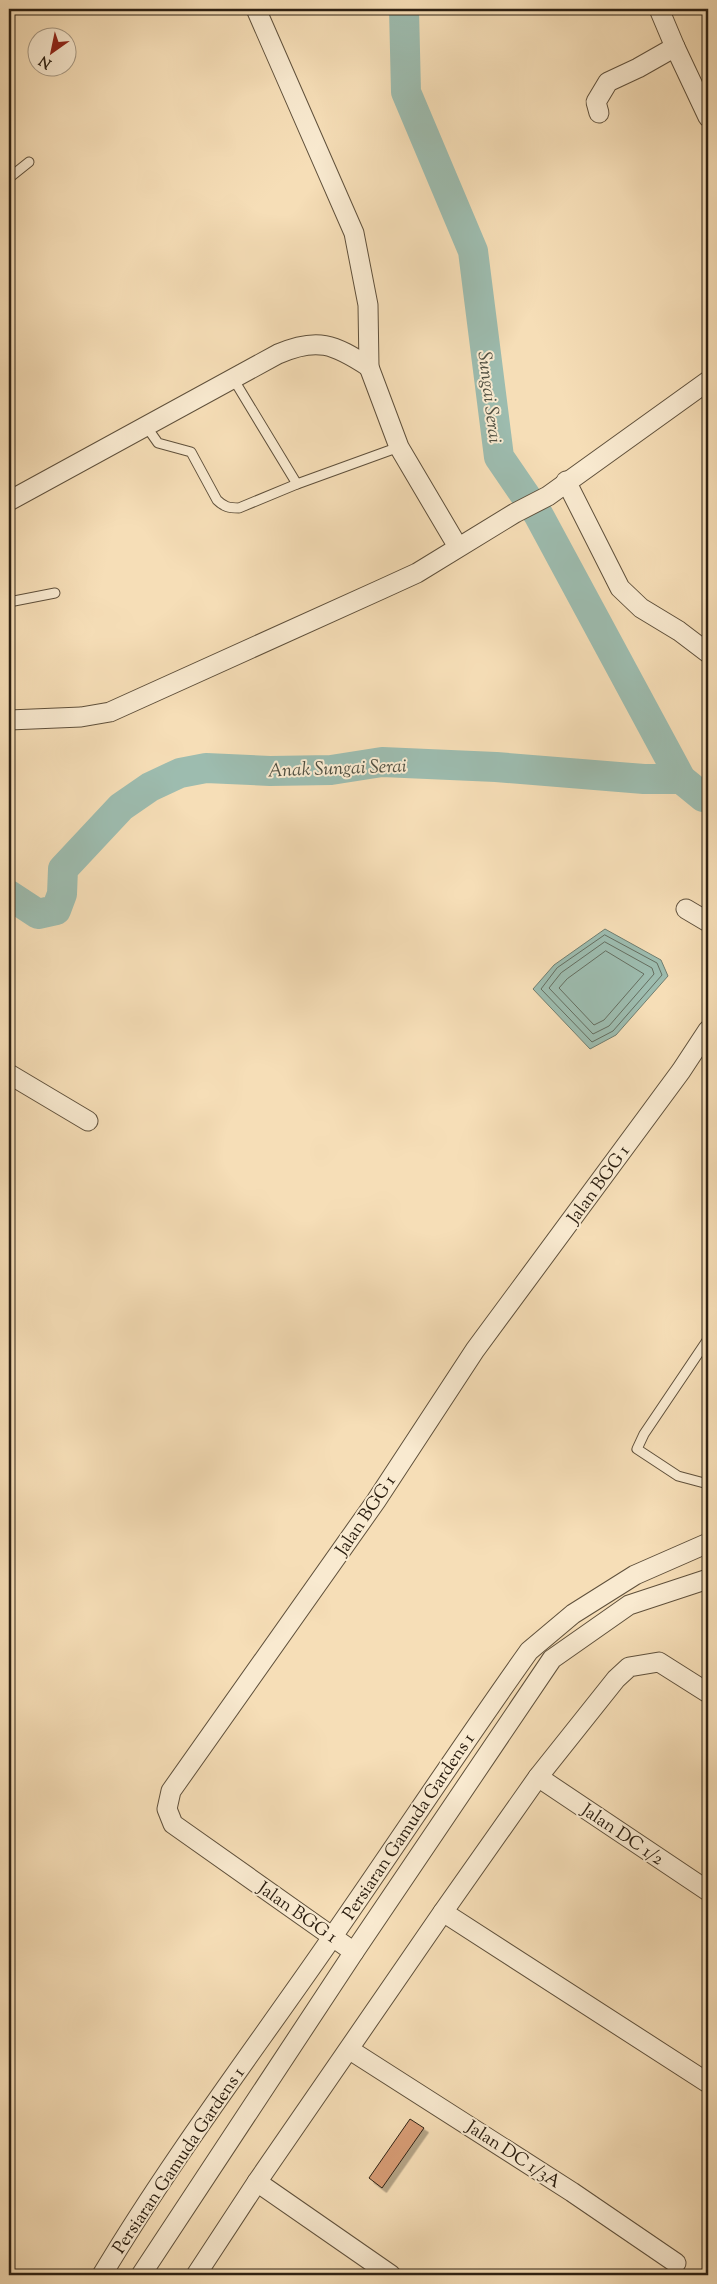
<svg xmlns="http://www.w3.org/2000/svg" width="717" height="2284" font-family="'Sorts Mill Goudy',serif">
	<defs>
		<filter id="shadow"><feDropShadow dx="4.5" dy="4.5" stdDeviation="0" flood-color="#0004"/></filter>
	</defs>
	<rect width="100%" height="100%" fill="#f6deb7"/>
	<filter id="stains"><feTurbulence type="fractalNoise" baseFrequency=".004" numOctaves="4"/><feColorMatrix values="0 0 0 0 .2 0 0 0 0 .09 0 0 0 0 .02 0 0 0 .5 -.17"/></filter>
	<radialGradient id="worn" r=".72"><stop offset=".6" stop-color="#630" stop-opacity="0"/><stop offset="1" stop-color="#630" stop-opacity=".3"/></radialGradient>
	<polygon fill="#9dbcaf" stroke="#707e70" points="605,929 661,960 668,976 616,1035 590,1049 533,989 554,965"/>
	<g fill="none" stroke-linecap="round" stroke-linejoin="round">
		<g stroke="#656e60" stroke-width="1">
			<polygon points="605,935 657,963 662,975 613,1031 592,1042 541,989 557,968"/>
			<polygon points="605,942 652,968 654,974 609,1026 593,1034 549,988 561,973"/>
			<polygon points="606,951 644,974 604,1020 594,1025 559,988 567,979"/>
		</g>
		<g stroke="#9dbcaf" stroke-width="30">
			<polyline points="404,9 406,92 473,251 499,457 538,514 681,779 703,797 708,797"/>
			<polyline points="9,895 38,914 56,910 62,894 63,869 121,807 150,787 180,773 206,768 270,771 331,770 382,762 496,767 644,779 681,779"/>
		</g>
	</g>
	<polygon fill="#d79c75" stroke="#2d2012" filter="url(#shadow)" points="410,2119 424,2128 382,2188 369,2178"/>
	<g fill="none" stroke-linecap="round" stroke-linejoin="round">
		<defs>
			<g id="lane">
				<polyline points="9,178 29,162"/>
				<polyline points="234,380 297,484"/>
				<path d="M 146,426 L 158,443 L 191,452 L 217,500 C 224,507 229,508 239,508 L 297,484 L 399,447"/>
				<polyline points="9,602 55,593"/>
				<polyline points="708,1339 644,1434 637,1449 678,1476 708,1484"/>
			</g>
			<g id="street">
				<polyline points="256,9 354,233 368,305 369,367 399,447 458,547"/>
				<polyline points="659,9 675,47 708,117"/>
				<polyline points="599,113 596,102 608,82 638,68 675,47"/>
				<polyline points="566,481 620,588 641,608 679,631 708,653"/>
				<path d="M 9,501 L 278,354 C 317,337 334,344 369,367"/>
				<polyline points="9,720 81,717 110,712 382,589 417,573 515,513 548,496 708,381"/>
				<polyline points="686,909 708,922"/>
				<polyline points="9,1074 88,1121"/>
				<polyline points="538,1777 708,1891"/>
				<polyline points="443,1912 708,2083"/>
				<polyline points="354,1952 173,1824 167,1809 171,1791 376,1501 475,1350 681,1071 708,1030"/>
				<polyline points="350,2050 572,2192 676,2263"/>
				<polyline points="257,2182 391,2275"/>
				<path d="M 102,2275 C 172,2158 255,2049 333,1936 C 399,1841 462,1745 529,1651 L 573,1614 L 635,1575 L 708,1543"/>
				<polyline points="141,2275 354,1952 552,1659 629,1605 708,1579"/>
				<polyline points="196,2275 257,2182 443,1912 538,1777 616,1679 629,1667 659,1662 708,1693"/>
			</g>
		</defs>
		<use href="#lane" stroke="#5f503b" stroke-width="11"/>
		<use href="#street" stroke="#5f503b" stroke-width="21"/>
		<use href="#lane" stroke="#f9ead0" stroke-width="9"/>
		<use href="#street" stroke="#f9ead0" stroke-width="19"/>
	</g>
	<g text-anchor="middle" stroke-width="4" stroke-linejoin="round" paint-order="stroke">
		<g font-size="18" fill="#2d2012" stroke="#f9ead0">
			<text transform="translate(598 1184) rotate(-54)" y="6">Jalan BGG 1</text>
			<text transform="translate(365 1515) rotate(-56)" y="6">Jalan BGG 1</text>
			<text transform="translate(408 1826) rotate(-56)" y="6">Persiaran Gamuda Gardens 1</text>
			<text transform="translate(623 1834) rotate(34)" y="6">Jalan DC 1/2</text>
			<text transform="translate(298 1912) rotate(35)" y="6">Jalan BGG 1</text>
			<text transform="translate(514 2154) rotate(33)" y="6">Jalan DC 1/3A</text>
			<text transform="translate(178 2160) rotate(-56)" y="6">Persiaran Gamuda Gardens 1</text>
		</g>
		<g font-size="19" font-style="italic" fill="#4f4f41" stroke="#f9ead0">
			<text transform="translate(491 397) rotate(83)" y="7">Sungai Serai</text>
			<text transform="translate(337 767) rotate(-2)" y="7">Anak Sungai Serai</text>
		</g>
	</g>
	<rect width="717" height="2284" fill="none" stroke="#f6deb7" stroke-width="30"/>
	<rect x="10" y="10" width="697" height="2264" fill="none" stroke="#2d2012" stroke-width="2.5"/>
	<rect x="15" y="15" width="687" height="2254" fill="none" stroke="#2d2012"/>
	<g transform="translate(52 52) rotate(213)"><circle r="24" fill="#f9ead0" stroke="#a79984"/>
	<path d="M0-4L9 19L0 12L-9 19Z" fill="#8f2418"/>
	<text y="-8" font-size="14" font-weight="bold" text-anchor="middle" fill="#2d2012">N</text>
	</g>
	<rect width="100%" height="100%" filter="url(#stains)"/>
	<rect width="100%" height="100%" fill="url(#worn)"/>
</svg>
